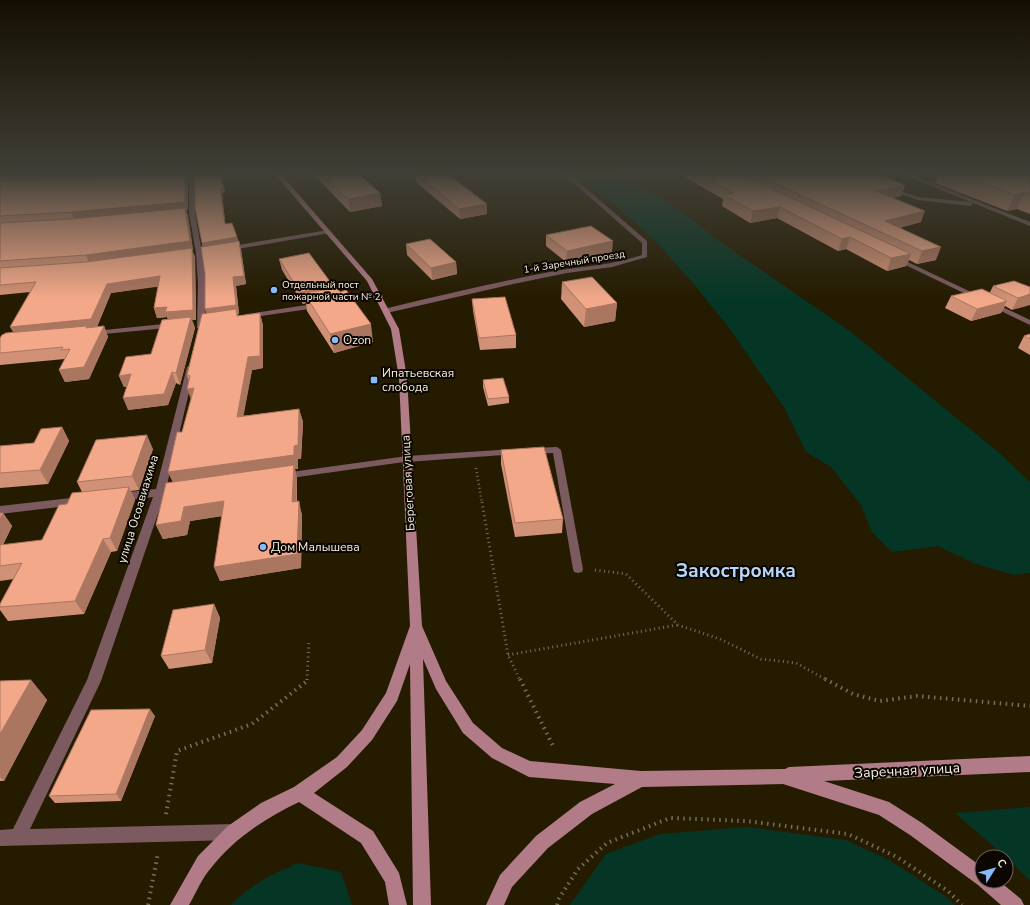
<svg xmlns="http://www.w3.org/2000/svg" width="1030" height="905" font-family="'Nunito Sans',sans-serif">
	<rect width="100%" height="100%" fill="#251b00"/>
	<polygon fill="#312609" points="293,172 376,172 304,184"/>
	<g fill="#053625">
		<polygon points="572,172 611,172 632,180 677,208 715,238 851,332 997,451 1030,482 1030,573 1014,575 976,564 938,546 892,552 872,532 861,505 831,467 806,452 785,409 730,329 693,283 656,242 614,204 583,182"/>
		<polygon points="1030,807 1030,881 1006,857 955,813"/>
		<polygon points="747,827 846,840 889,860 945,896 955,905 570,905 606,854 660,834"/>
		<path d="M 298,863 L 341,872 L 352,905 L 231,905 C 249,885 274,874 298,863 Z"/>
	</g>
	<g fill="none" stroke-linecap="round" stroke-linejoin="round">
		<polyline stroke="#786f58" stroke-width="2.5" stroke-dasharray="1 3" stroke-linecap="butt" points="476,468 482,503"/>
		<g stroke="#786f58" stroke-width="3" stroke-dasharray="1 3.5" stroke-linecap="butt">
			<polyline points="482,502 508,655 520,680"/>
			<polyline points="595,570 626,574 678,625 720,639 761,659 796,663 827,680"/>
			<polyline points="508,655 677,625"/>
			<polyline points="307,680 309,641"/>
		</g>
		<g stroke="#786f58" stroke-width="4" stroke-dasharray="1.5 4.5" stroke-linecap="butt">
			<polyline points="520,679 554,748"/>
			<polyline points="825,679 853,694 880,701 917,696 1030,706"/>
			<polyline points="166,814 177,751 252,724 307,681 307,679"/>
			<polyline points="148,905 158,853"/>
			<polyline points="557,905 558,900 578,869 607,843 670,818 746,821 848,834 897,857 948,891 962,905"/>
		</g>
		<g fill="#7b5a60" fill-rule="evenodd">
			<polygon points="874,172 882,172 873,179 875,181 873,182 868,179"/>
			<polygon points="897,172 903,172 909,174 932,172 914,176 1030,222 1030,226"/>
			<polygon points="890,188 919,197 970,202 973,204 970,206 918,200 888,190 888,188"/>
			<polygon points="557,447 561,450 583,569 582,572 578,573 574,572 573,569 553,453 534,454 530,451 534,448"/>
			<polygon points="513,449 517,452 516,454 407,462 402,459 407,456"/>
		</g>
		<g fill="#7b5a60" fill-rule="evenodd">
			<polygon points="193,172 200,172 195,175 195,213 202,253 206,283 205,328 201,330 197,328 198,283 196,253 189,213 189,174"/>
			<path d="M 561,172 L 567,172 L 647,241 L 647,257 L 612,267 L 567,273 L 513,284 L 387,313 L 384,313 L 384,309 C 441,295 497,282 555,271 C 584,266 613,265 642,255 L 642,243 Z"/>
			<polygon points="328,230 330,231 330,233 226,251 223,249 226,247"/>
			<polygon points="895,256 1030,320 1030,325 893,259 893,257"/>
			<polygon points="379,294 383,296 382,298 340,304 336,302 340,300"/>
			<polygon points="320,303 323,303 323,307 247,318 243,316 247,314"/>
			<polygon points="174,323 177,323 177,327 94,335 90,333 94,331"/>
			<polygon points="191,364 195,367 166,489 170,492 169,495 164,496 101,681 30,829 234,824 240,826 242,832 240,838 234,840 0,846 0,830 13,829 87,680 153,497 120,501 116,500 115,497 116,494 120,493 156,489 187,367"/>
			<polygon points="407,456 411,457 412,459 411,461 284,479 279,476 284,473"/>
			<polygon points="80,497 84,498 85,501 84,504 0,514 0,506"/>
		</g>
		<path fill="#b17c87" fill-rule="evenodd" d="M 273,172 L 279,172 L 372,279 L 399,329 L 407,378 L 422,626 L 446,681 L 473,723 L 502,748 L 530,761 L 641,771 L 785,769 L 789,767 L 1030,756 L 1030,772 L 824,781 L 889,802 L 922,823 L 982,867 L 982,881 L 999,881 L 1021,899 L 1024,905 L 1001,905 L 978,885 L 910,835 L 879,815 L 783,784 L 642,787 L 592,814 L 548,848 L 512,887 L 504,905 L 486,905 L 500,875 L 536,836 L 580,802 L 615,784 L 529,777 L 492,758 L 463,733 L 436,689 L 423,659 L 431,905 L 413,905 L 410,664 L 397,701 L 372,740 L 347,767 L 314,793 L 373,831 L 399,873 L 407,905 L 389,905 L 385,882 L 361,843 L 299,802 C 266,818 234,838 211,868 C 202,878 196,893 189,905 L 170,905 L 198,856 L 228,826 L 261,803 L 294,787 L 337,757 L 362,730 L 386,693 L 410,626 L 399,378 L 391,329 L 367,281 Z"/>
	</g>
	<g fill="#d19176">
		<polygon points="0,172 187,172 186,172 188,177 188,210 186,210 188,216 193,250 192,250 195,257 196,320 192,320 195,328 180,385 176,383 168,405 128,410 127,387 124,387 119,376 151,354 168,319 167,317 157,318 154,308 158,286 111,293 97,327 104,326 108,337 89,379 65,382 59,370 65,359 0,365 0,338 13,333 30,292 0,295"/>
		<polygon points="220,172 225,192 222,193 225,224 237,237 241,249 246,284 236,286 239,314 238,314 238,316 260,313 263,326 263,368 252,370 243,416 299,409 303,422 301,459 298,459 298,469 295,469 297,479 297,501 302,515 301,568 220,581 214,567 222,516 190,521 187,535 163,539 156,525 173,482 168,472 182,432 191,399 189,381 187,375 206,314 205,274 203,247 202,243"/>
		<polygon points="311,172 356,172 380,193 382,206 350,212"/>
		<polygon points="415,172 487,214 460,219 416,182"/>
		<polygon points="676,172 872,172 905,185 901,196 892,198 921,222 899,228 936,260 917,264 909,260 906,266 887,271 846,249 838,251 777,218 750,223 722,206 723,199"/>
		<polygon points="939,172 1030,172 1030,214 1017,209 1007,211 935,183"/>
		<polygon points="546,235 612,252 566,262 546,246"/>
		<polygon points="406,244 456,262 457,274 432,280 407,255"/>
		<polygon points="279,259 334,287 334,288 373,342 334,353 307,311 306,303 303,304 282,270"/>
		<polygon points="562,282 617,303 615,321 584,327 561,299"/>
		<polygon points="993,286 1030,287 1012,310 1005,306 1001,313 971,321 945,308 951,296 990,292"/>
		<polygon points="472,299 516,335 516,348 480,350 473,311"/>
		<polygon points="1030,334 1030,355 1018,348 1024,336"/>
		<polygon points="483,380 509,397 509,403 488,406 483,387"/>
		<polygon points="62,427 69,441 48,484 0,488 0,446 34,443"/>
		<polygon points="153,449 139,490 131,491 135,500 117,551 111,552 84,614 8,621 0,610 0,604 14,579 0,581 0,513 3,513 12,526 3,545 42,540 67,504 82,492 77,482"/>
		<polygon points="501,450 563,519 562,533 515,537 501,464"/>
		<polygon points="214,604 220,618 212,663 169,669 161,656"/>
		<polygon points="31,680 47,700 4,781 0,781 0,681"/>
		<polygon points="155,716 121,801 55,803 49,796"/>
	</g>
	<g fill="#aa7660">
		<polygon points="95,172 187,172 186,172 188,177 188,210 186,210 188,216 193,250 192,250 195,257 196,320 192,320 195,328 180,385 176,373 169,322 167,317 157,318 154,308 192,250 90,265 86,255 75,220 71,212 90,180 87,173"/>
		<polygon points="220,172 225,192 222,193 226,229 225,224 220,188"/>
		<polygon points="905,185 901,196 872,202 876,191"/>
		<polygon points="1025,192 1017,209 1007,211 1015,195"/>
		<polygon points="380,193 382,206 350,212 348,199"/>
		<polygon points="487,204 487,214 460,219 459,209"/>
		<polygon points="780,207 777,218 750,223 753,211"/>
		<polygon points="925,211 921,222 881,233 885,221"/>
		<polygon points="237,237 238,243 203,248 202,243"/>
		<polygon points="850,237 846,249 838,251 842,239"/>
		<polygon points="239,241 241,249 246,284 236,286 239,314 238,314 240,321 241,328 208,318 205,309 233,277"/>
		<polygon points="613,241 612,252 566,262 567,251"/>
		<polygon points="941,247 936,260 917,264 922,251"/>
		<polygon points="911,254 906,266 887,271 891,258"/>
		<polygon points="456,262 457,274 432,280 431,268"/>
		<polygon points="160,276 163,286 111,293 96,329 16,337 10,327 107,284"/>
		<polygon points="334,287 336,299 304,293 306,303 303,304 300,292"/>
		<polygon points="1030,294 1030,305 1012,310 1018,298"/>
		<polygon points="1007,301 1001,313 971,321 977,309"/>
		<polygon points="617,303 615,321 584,327 586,309"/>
		<polygon points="260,313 263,326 263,368 252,370 241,430 237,417 248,357"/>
		<polygon points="371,324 373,342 334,353 330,334"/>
		<polygon points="104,326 108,337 89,379 65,382 59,370"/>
		<polygon points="172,372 176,383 168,405 128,410 123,398"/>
		<polygon points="131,374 136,386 124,387 119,376"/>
		<polygon points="194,388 192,402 187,389"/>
		<polygon points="299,409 303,422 301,459 298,459 298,469 295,469 297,479 296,515 292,502 174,485 168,472 294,446"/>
		<polygon points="62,427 69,441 48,484 40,470"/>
		<polygon points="147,435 153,449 139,490 132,476"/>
		<polygon points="129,487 135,500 117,551 110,538"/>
		<polygon points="224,501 229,515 190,521 187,535 163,539 156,525 184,507"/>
		<polygon points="299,501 302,515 301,568 220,581 214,567"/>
		<polygon points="3,513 12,526 0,551 0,519"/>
		<polygon points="103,539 111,552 84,614 75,601"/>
		<polygon points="214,604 220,618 212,663 205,650"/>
		<polygon points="31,680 47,700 4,781 0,777 0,734"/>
		<polygon points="150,709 155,716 121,801 116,794"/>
	</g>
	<g fill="#f3a989" stroke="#aa7660">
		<polygon points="0,172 95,172 0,176"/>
		<polygon points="153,172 185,172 185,202 71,212 0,216 0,181 87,178"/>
		<polygon points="195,172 220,172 223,188 220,188 225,224 232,223 237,237 202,243 195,208"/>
		<polygon points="320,172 356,172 380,193 348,199"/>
		<polygon points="415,172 445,172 487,204 459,209"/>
		<polygon points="696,172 736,172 911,254 891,258 850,237 842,239 780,207 753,211 724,195 734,193"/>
		<polygon points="751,172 872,172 905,185 876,191 925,211 885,221 941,247 922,251"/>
		<polygon points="954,172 1030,172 1030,194 1025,192 1015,195"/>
		<polygon points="185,208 190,241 86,255 0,261 0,223 71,219"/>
		<polygon points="591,226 613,241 567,251 546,235"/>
		<polygon points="430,239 456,262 431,268 406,244"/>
		<polygon points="239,241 244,276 233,277 236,305 205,309 205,274 201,247"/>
		<polygon points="192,248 193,310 165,312 167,307 154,308 160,276 107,284 91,319 10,327 36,282 0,285 0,268 86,262"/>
		<polygon points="309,253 334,287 300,292 279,259"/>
		<polygon points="592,277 617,303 586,309 562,282"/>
		<polygon points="1014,281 1030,287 1030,294 1018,298 993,286"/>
		<polygon points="337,288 340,292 346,290 371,324 330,334 304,293"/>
		<polygon points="982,289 1007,301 977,309 951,296"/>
		<polygon points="505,297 516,335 479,338 472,299"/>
		<polygon points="236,309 237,316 260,313 260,356 248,357 237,417 299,409 298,445 294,446 294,455 168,472 177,432 182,432 194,388 187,389 190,376 187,375 202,314"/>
		<polygon points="191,317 176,373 172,372 164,394 123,398 131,374 119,376 126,357 151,354 162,320"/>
		<polygon points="87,326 86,328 104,326 84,367 59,370 70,349 61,350 63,347 0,353 0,338 2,335 6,333"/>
		<polygon points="1030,334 1030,339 1024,336"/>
		<polygon points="503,378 509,397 488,399 483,380"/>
		<polygon points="62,427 40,470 0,473 0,446 34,443 41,429"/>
		<polygon points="147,435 132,476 77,482 96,440"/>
		<polygon points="544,447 563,519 515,523 501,450"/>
		<polygon points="294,465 292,502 299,501 297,554 214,567 224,501 184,507 181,521 156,525 166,483"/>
		<polygon points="129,487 110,538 103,539 75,601 0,607 0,604 22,563 0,566 0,545 42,540 59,505 67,504 72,493"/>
		<polygon points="0,513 3,513 0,519"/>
		<polygon points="214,604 205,650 161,656 173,610"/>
		<polygon points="31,680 0,734 0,681"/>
		<polygon points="150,709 116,794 49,796 91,710"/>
	</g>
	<linearGradient id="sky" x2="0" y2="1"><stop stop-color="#140f00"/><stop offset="0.58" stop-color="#403f37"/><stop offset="1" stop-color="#403f37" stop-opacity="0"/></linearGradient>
	<rect width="1030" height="299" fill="url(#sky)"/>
	<g fill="#85bbfb" stroke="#0b0600" stroke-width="1.5">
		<circle cx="274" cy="290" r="4"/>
		<circle cx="335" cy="340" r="4"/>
		<rect x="370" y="376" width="8" height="8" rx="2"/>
		<circle cx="263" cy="547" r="4"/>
	</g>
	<g text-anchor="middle" stroke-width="4" stroke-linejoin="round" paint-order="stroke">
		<g font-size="10" fill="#f5efdd" stroke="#0b0600">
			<text transform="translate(574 261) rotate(-9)" y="4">1-й Заречный проезд</text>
		</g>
		<g font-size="10" fill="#f5efdd" stroke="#0b0600" text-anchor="start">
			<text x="282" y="288">Отдельный пост<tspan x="282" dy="12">пожарной части № 2</tspan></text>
		</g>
		<g font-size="12" fill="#f5efdd" stroke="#0b0600" text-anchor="start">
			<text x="343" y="344">Ozon</text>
			<text x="382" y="377">Ипатьевская<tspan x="382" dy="14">слобода</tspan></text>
			<text x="271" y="551">Дом Малышева</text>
		</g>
		<g font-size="12" fill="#f5efdd" stroke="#0b0600">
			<text transform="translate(408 483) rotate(-93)" y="4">Береговая улица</text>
			<text transform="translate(138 509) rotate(-73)" y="4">улица Осоавиахима</text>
		</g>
		<g font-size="14" fill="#f5efdd" stroke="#0b0600">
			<text transform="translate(907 770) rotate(-3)" y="5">Заречная улица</text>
		</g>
		<g font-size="19" font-weight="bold" fill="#b9d7fc" stroke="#0b0600">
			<text x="736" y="577">Закостромка</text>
		</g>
	</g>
	<g transform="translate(994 869) rotate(53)"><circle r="19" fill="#0b0600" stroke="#696358"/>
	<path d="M0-3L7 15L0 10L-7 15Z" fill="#85bbfb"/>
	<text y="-6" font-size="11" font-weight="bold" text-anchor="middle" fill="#f5efdd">С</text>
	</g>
</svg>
